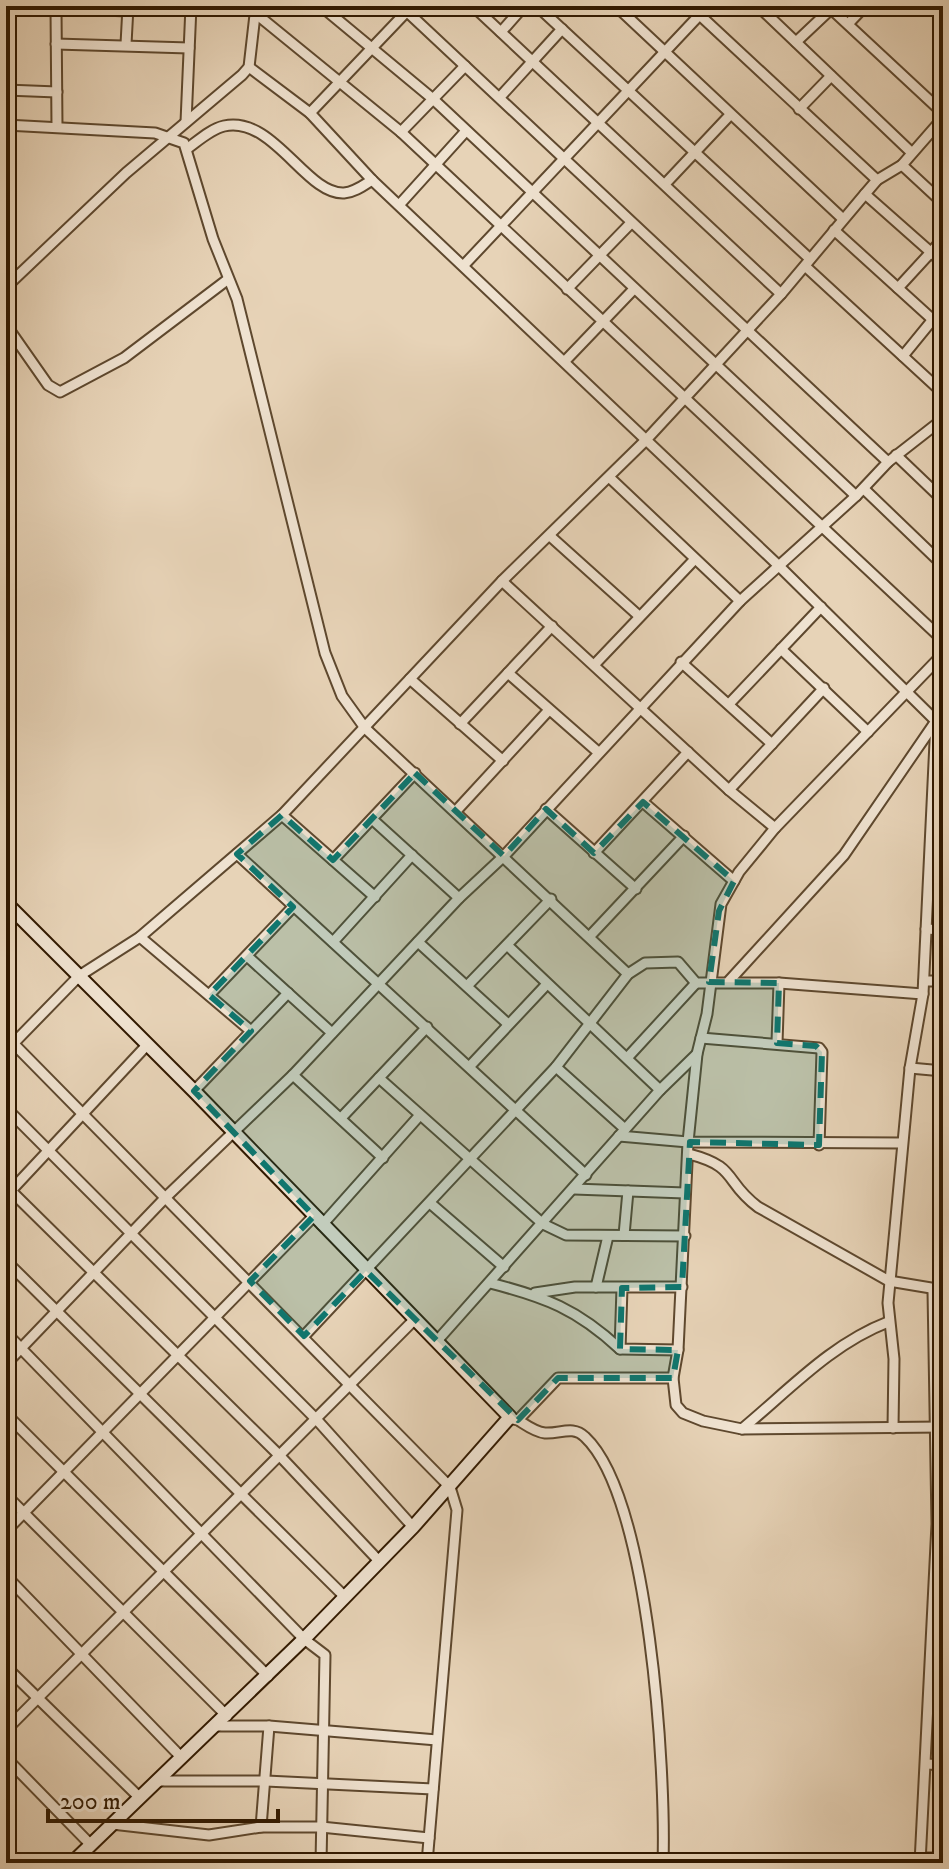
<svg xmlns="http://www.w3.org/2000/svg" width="949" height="1869" font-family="'IM FELL DW Pica',serif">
	<rect width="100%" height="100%" fill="#e7d3b7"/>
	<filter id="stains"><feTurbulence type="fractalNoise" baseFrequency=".0025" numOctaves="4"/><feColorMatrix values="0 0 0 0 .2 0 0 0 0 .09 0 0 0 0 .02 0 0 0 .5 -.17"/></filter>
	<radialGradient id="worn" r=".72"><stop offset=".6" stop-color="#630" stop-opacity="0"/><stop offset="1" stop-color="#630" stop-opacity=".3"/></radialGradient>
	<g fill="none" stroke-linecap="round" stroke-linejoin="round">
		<defs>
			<g id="street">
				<polyline points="6,6 128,11"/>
				<polyline points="321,6 433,99 856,496"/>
				<polyline points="401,6 888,462"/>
				<polyline points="473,6 781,294"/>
				<polyline points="537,6 810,259"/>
				<polyline points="616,6 843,219"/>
				<polyline points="690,6 877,180"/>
				<polyline points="758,6 912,153"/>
				<polyline points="828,6 943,113"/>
				<polyline points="56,9 57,127"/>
				<polyline points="255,13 401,132 943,640"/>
				<polyline points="848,24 865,6"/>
				<polyline points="501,32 524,6"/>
				<polyline points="796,42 831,9"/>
				<polyline points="56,44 189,48"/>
				<polyline points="126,44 128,7"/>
				<polyline points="249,67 310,113 372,180 779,566 936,721 923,994 910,1068 888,1303 894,1359 893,1428"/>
				<polyline points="6,90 57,92"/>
				<polyline points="500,97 562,29"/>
				<polyline points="799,109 831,76"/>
				<polyline points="310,113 412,6"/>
				<polyline points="186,122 191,6"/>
				<polyline points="6,125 155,133 184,143 213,239 237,299 325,653 342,696 365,728 628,974"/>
				<polyline points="401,132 465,66"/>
				<path d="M 188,148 C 199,140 211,129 224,126 C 273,115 306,195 344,193 C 355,192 364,185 372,180"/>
				<polyline points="902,165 943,203"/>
				<polyline points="666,183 729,116"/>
				<polyline points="865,194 943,263"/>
				<polyline points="400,204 465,132"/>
				<polyline points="834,230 943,329"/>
				<polyline points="465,264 708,6"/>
				<polyline points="805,266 943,393"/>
				<polyline points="6,287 126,173 242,75 249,67 256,6"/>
				<polyline points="898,288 943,239"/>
				<polyline points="567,289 631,223"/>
				<polyline points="6,325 48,385 60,392 124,358 227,280"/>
				<polyline points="903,356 943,307"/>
				<polyline points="565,361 633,290"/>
				<polyline points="896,455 943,500"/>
				<polyline points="609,477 740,601"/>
				<polyline points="864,489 943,565"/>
				<polyline points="550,536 639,616"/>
				<polyline points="502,581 729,790 775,828"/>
				<polyline points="781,649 868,732"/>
				<polyline points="943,654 775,828 739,872 721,904 707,1014 697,1054 688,1142 678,1350 673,1378 676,1405 683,1413 703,1421 742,1429 943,1427"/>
				<polyline points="681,662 772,744"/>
				<polyline points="595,664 695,559"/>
				<polyline points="508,673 598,752"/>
				<polyline points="410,679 503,761"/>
				<polyline points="729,704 821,607"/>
				<polyline points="460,724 552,626"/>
				<polyline points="729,790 824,688"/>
				<polyline points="643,802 734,881"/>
				<polyline points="546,809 636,889"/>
				<polyline points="456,811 549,710"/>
				<polyline points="282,815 375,897"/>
				<polyline points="372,819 459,898"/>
				<polyline points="594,853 688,752"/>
				<polyline points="237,854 586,1175"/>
				<polyline points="333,860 415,773"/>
				<polyline points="926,929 943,930"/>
				<polyline points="590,936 684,836"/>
				<polyline points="140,937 251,1031"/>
				<polyline points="333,942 412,855"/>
				<polyline points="418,942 508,1024"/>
				<polyline points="507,945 660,1090"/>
				<polyline points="247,956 332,1033"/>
				<polyline points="729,981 844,855 936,721 943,717"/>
				<polyline points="924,981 943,981"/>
				<polyline points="467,986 551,899"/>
				<polyline points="209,995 293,907"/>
				<polyline points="6,1036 450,1487 457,1510 427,1863"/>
				<polyline points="701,1038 819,1048 822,1052 819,1145"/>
				<polyline points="777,1043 779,983"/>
				<polyline points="6,1051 79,976 140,937 282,815 502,581 646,440 781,294 865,194 877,180 902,165 943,118"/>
				<polyline points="627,1058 696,983"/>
				<polyline points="470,1066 547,984"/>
				<polyline points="556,1067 625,1129"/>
				<polyline points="910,1068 943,1071"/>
				<polyline points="293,1075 383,1158"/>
				<polyline points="379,1078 543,1224 566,1235 685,1236"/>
				<polyline points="194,1091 288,993"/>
				<polyline points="6,1108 317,1420 413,1527"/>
				<polyline points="342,1117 427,1027"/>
				<polyline points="619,1136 688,1142 902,1143"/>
				<path d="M 689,1154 C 739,1167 723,1181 758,1207 L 889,1281 L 943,1290"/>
				<polyline points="6,1186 279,1455 379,1561"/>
				<polyline points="574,1189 685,1193"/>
				<polyline points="6,1196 148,1044"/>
				<polyline points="430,1203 504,1267"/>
				<polyline points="322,1225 420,1115"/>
				<polyline points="624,1235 628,1191"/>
				<polyline points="6,1261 345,1597"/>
				<path d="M 490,1283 C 545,1297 577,1309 620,1349 L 678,1350"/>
				<polyline points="596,1287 608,1236"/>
				<polyline points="535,1293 575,1287 682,1287"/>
				<polyline points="6,1333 304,1639 325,1655 321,1863"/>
				<polyline points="304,1336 556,1067 628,974 645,963 678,962 696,983 779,983 923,994"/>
				<polyline points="436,1342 660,1090 697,1054"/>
				<polyline points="620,1349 622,1288"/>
				<polyline points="6,1364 167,1196 293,1075 459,898 504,856 740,601 856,496 888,462 943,419"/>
				<polyline points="6,1414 268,1676"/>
				<polyline points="513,1419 518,1420 558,1378 673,1378"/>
				<path d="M 518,1420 C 526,1425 535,1432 545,1433 C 560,1434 573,1425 585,1437 C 650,1498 666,1773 663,1863"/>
				<path d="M 742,1429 C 789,1390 831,1344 888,1322"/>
				<polyline points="6,1495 227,1716"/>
				<polyline points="6,1531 314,1216"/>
				<polyline points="6,1576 181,1757"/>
				<polyline points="6,1667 139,1797"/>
				<polyline points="215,1726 269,1726 437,1740"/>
				<polyline points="6,1730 413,1321"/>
				<polyline points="6,1758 90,1844"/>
				<polyline points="927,1764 943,1765"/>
				<polyline points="157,1781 266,1781 433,1789"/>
				<polyline points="112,1824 209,1835 261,1827 321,1827 429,1838"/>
				<polyline points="261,1827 269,1726"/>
				<polyline points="921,1858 943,1858"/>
				<polyline points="920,1863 937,1524 933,1291"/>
			</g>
			<polyline id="secondary" points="6,903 194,1091 510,1417 413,1527 304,1639 72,1863"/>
		</defs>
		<use href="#street" stroke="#5e482e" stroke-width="13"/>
		<use href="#secondary" stroke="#311900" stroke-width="16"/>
		<use href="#street" stroke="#efe2d0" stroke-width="9"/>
		<use href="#secondary" stroke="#efe2d0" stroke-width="12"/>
	</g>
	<path fill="#0f766e" fill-opacity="0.2" stroke="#0f766e" stroke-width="6" stroke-dasharray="16 10" stroke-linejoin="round" d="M 415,773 L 504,856 L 546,809 L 594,853 L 643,802 L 734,881 L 719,911 L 709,982 L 779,983 L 777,1043 L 816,1046 L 822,1052 L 819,1145 L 690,1142 L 682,1287 L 622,1288 L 620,1349 L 678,1350 L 673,1378 L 558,1378 L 518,1420 L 366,1271 L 304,1336 L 250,1281 L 314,1216 L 194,1091 L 251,1031 L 209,995 L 293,907 L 237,854 L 282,815 L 333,860 Z"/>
	<rect width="949" height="1869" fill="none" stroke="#e7d3b7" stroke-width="32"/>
	<rect x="8" y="8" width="933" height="1853" fill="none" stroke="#311900" stroke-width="4"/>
	<rect x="16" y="16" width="917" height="1837" fill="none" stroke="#311900" stroke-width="2"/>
	<path d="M48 1809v12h230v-12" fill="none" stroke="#311900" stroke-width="4"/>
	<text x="60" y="1809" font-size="24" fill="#311900" stroke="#efe2d0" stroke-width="6" paint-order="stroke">200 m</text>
	<rect width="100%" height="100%" filter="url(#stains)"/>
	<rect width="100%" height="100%" fill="url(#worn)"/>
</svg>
